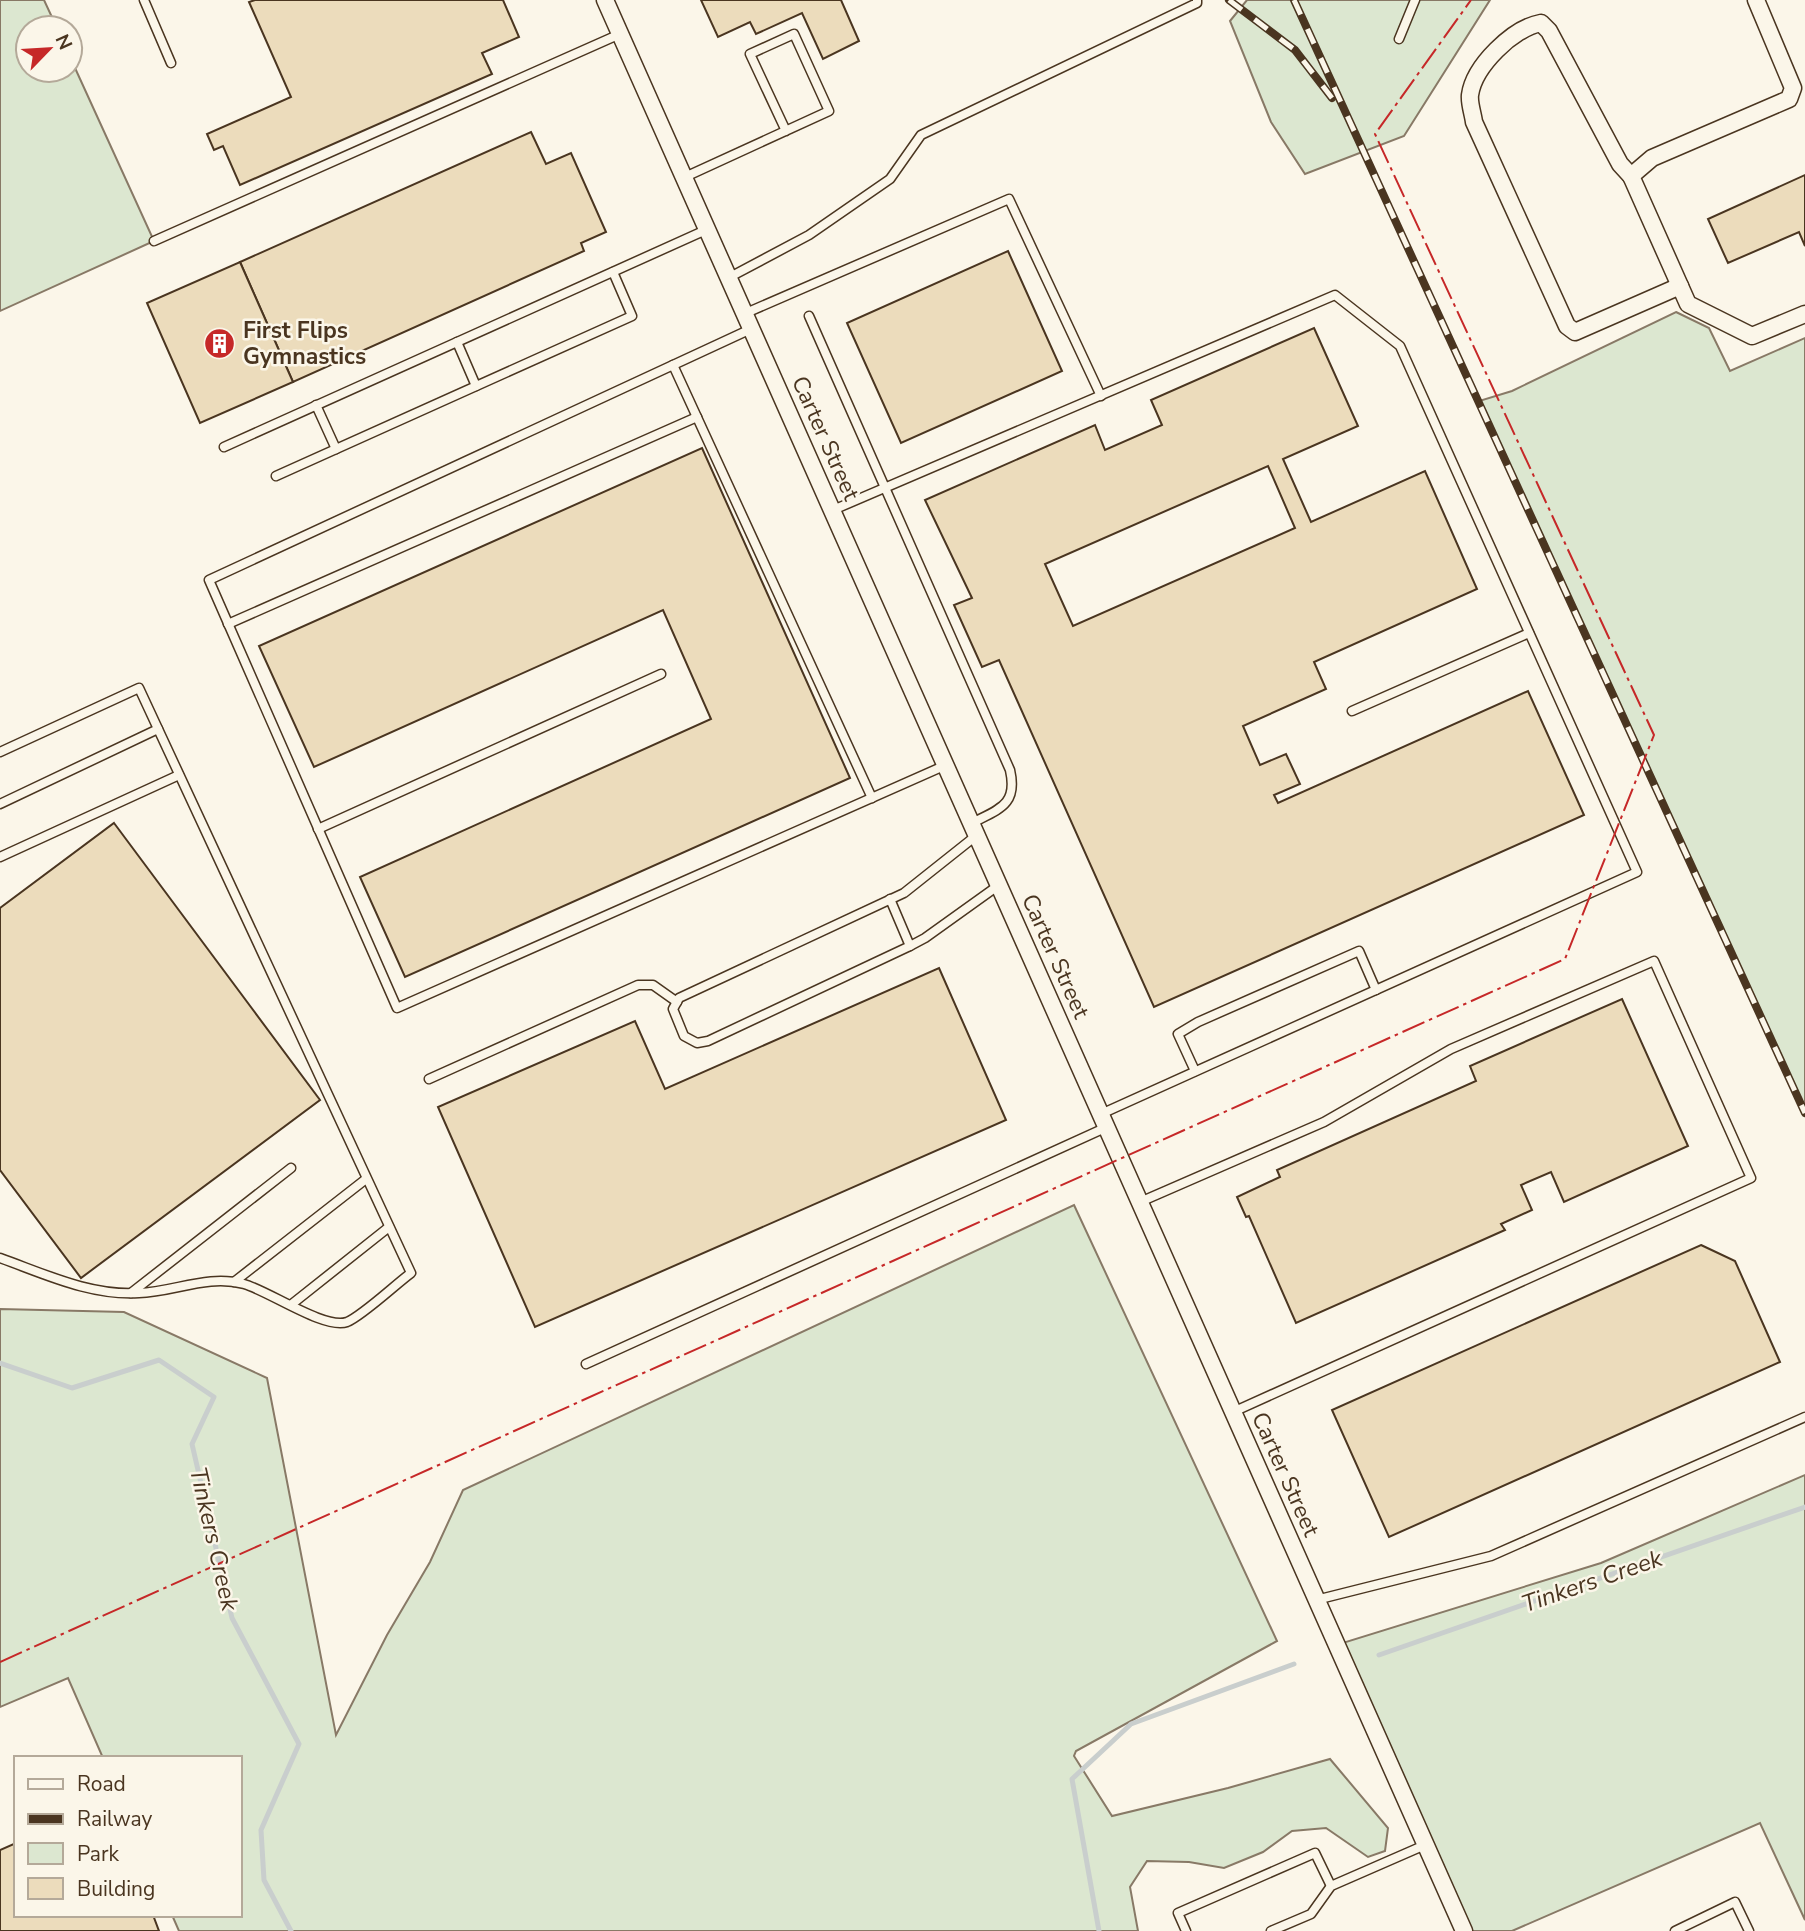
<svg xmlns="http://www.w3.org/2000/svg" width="1805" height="1931" font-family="'Nunito Sans',sans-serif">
	<rect width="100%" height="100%" fill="#fbf6e9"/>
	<g fill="#dce7d0" stroke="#887966" stroke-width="2">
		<polygon points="0,0 44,0 57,28 28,28 28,70 70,70 70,57 154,241 0,311"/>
		<polygon points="1247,0 1490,0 1404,136 1305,174 1271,122 1230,21"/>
		<polygon points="1676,312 1709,328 1730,371 1805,338 1805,1113 1479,401 1512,391"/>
		<polygon points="1074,1205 1277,1641 1076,1751 1074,1756 1112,1816 1228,1788 1330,1759 1388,1828 1385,1851 1368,1857 1326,1828 1292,1831 1263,1852 1224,1868 1189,1862 1147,1861 1130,1887 1138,1931 179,1931 172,1915 240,1915 240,1758 103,1758 68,1678 0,1707 0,1309 124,1312 267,1378 336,1735 387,1635 430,1562 463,1490"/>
		<polygon points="1805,1475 1805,1920 1760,1823 1512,1931 1464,1931 1336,1645 1601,1563"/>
	</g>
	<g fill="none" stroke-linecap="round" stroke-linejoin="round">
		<g stroke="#c9cecd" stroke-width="5">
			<polyline points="0,1363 72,1388 159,1360 214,1397 192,1444 232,1618 299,1744 261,1830 264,1880 291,1931"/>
			<polyline points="1379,1655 1805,1507"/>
			<polyline points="1099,1931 1072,1779 1131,1724 1294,1664"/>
		</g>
	</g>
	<g fill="#ecdcbc" stroke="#4a3520" stroke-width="2" fill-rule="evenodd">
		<polygon points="255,0 503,0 519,37 482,53 492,74 240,185 223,146 214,150 207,134 291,97 249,2"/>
		<polygon points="701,0 841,0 859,41 823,59 802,13 756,34 750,22 718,37"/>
		<polygon points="531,132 546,164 571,153 606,232 581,243 584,251 293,382 240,262"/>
		<polygon points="1805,175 1805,246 1799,232 1728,263 1708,219"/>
		<polygon points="1008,251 1062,371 901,443 847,323"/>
		<polygon points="240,262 293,382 200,423 147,303"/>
		<path d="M 1314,328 L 1358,426 L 1283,459 L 1311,522 L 1425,471 L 1477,589 L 1314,662 L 1326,689 L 1243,726 L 1260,765 L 1286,754 L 1300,784 L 1274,795 L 1278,803 L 1528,691 L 1584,815 L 1154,1007 L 999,660 L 982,667 L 954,605 L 972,598 L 925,500 L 1095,425 L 1105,450 L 1162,425 L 1151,400 ZM 1268,466 L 1295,528 L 1073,626 L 1045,564 Z"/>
		<polygon points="702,448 850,778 405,977 360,877 711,719 663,610 314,767 259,646"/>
		<polygon points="114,823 320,1100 81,1278 0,1170 0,908"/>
		<polygon points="939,968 1006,1120 535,1327 438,1107 635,1021 665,1089"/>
		<polygon points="1622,999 1688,1146 1564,1202 1551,1172 1521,1185 1532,1210 1501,1224 1505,1230 1296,1323 1249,1216 1246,1217 1237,1197 1280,1177 1277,1170 1476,1081 1470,1066"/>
		<polygon points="1701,1245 1735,1261 1780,1362 1389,1537 1332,1410"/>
		<polygon points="16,1843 16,1915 153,1915 159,1931 0,1931 0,1850"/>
	</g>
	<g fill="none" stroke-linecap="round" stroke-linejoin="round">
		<defs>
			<g id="service">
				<polyline points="144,0 171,63"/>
				<polyline points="1399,39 1415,0"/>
				<path d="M 685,177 C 733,155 781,133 829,111 L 794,34 L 750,54 L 786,131"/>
				<polyline points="154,241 620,34"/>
				<polyline points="730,277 809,235 890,179 921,135 1197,3 1197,0"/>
				<polyline points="746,313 1009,199 1101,396"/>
				<path d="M 809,316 L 1010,770 C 1018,805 999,809 972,823"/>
				<polyline points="753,328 209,580 397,1008 946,765"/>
				<polyline points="457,342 476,386"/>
				<polyline points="673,365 872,798"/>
				<polyline points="316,405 336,449"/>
				<polyline points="224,447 708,229"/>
				<polyline points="276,476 632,316 613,272"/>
				<polyline points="833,510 1335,295 1400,346 1637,872 1101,1114"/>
				<polyline points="228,624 697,417"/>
				<polyline points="1352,711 1529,633"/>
				<path d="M 0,752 L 139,688 L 411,1273 C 396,1284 362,1316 347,1322 C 325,1330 269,1291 244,1284 C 208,1274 174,1292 139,1293 C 90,1296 45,1274 0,1258"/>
				<polyline points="0,804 158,729"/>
				<polyline points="318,829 661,674"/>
				<polyline points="977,835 904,893 679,998 673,1009 684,1036 697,1043 708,1041 910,946 925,938 999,885"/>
				<polyline points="0,857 179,775"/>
				<polyline points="890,899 910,946"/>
				<polyline points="1195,1071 1178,1034 1198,1022 1359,951 1376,990"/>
				<polyline points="429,1079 638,985 653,985 677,1002"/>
				<polyline points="1140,1202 1324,1122 1451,1049 1654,961 1751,1178 1233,1412"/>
				<polyline points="234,1282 366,1179"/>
				<polyline points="131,1293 291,1168"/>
				<polyline points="292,1304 389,1227"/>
				<polyline points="586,1364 1107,1127"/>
				<polyline points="1316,1600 1491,1556 1805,1417"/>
				<polyline points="1186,1931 1178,1913 1315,1853 1331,1886"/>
				<polyline points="1271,1931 1311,1914 1331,1886 1425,1845"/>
				<polyline points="1675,1931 1735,1902 1749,1931"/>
			</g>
			<g id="minor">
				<polyline points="605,0 1464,1931"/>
				<polyline points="1756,0 1793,88 1789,99 1652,158 1631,176 1688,304 1752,336 1805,314"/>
				<path d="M 1631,176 L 1620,164 L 1549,31 L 1541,23 C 1513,28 1474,66 1470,95 C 1469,103 1473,114 1474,122 L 1567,326 L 1575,332 L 1680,286"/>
			</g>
		</defs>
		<use href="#service" stroke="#4a3520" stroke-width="11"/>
		<use href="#minor" stroke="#4a3520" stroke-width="19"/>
		<use href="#service" stroke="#fbf6e9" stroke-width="8"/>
		<use href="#minor" stroke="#fbf6e9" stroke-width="16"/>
		<defs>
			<g id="rail">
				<polyline points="1229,0 1295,50 1332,98"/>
				<polyline points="1294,0 1805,1113"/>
			</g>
		</defs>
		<use href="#rail" stroke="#4a3520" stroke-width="8"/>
		<use href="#rail" stroke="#fbf6e9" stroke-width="5" stroke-dasharray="16" stroke-linecap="butt"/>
		<polyline stroke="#c62828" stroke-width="2" stroke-dasharray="24 5 3.5 5" stroke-linecap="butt" points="0,1662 1565,959 1654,735 1375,134 1471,0"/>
	</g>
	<defs>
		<symbol id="building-disc" viewBox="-11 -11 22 22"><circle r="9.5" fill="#c62828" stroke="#fbf6e9"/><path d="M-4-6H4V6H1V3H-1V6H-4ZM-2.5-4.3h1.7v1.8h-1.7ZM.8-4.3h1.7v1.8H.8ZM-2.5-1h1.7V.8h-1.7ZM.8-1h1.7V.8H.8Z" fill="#fff"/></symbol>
	</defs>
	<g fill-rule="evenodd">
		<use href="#building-disc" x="202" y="326" width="35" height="35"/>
	</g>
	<g text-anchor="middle" stroke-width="5" stroke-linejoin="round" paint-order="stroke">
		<g font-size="23" font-weight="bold" fill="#4a3520" stroke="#fbf6e9" text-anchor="start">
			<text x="243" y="338">First Flips<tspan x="243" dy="26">Gymnastics</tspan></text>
		</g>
		<g font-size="23" fill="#4a3520" stroke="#fbf6e9">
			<text transform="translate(826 438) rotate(66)" y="8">Carter Street</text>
			<text transform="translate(1056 956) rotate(66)" y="8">Carter Street</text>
			<text transform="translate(1286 1474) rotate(66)" y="8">Carter Street</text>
		</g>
		<g font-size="24" font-style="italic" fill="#4a3520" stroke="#fbf6e9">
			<text transform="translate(214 1539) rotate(77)" y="8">Tinkers Creek</text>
			<text transform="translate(1592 1581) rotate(-19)" y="8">Tinkers Creek</text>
		</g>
	</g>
	<rect x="14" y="1756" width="228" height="161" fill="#fbf6e9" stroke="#b4a999" stroke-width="2"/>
	<rect x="28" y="1779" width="35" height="10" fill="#fbf6e9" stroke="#b4a999" stroke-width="2"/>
	<text x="77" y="1791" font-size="21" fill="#4a3520">Road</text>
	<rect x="28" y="1814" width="35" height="10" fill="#4a3520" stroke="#b4a999" stroke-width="2"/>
	<text x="77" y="1826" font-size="21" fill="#4a3520">Railway</text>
	<rect x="28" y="1843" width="35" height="21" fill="#dce7d0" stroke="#b4a999" stroke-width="2"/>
	<text x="77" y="1861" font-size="21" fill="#4a3520">Park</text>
	<rect x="28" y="1878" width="35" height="21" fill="#ecdcbc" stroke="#b4a999" stroke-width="2"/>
	<text x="77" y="1896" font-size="21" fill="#4a3520">Building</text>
	<g transform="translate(49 49) rotate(65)"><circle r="33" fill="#fbf6e9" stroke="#b4a999" stroke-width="2"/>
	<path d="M0-5L12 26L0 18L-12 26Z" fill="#c62828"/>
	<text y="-10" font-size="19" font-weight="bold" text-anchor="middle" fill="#4a3520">N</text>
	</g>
</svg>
